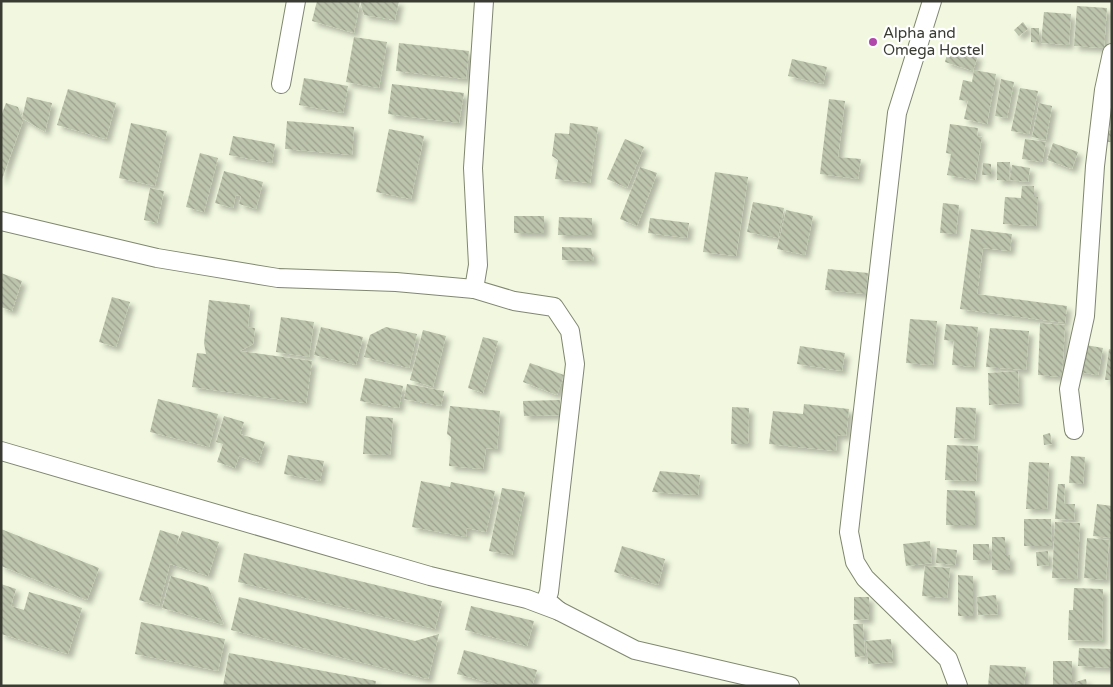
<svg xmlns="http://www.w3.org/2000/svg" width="1113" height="687" font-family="'Varela Round',sans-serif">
	<defs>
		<pattern id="building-back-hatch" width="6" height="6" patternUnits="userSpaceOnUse" patternTransform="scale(1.25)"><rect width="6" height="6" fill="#bdc4ac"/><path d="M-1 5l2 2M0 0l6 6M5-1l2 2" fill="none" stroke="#9ba08d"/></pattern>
		<filter id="shadow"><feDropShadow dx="4.5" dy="4.5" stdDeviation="2.5" flood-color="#0004"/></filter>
	</defs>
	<rect width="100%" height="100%" fill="#f1f8df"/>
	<g fill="url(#building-back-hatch)" filter="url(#shadow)">
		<polygon points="317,1 360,2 354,33 312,21"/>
		<polygon points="360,1 399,1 395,20 364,15"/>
		<polygon points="1077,6 1107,8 1104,48 1074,46"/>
		<polygon points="1044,12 1071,14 1069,45 1041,43"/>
		<polygon points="1023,22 1028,29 1019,36 1014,30"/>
		<polygon points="1031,28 1039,28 1039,43 1031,42"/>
		<polygon points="354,37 387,42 379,88 346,82"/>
		<polygon points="399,43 469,51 466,79 396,71"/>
		<polygon points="949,47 978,56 973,71 945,62"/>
		<polygon points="792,59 827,67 823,84 788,76"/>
		<polygon points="974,70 996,74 987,124 964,119 968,101 959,100 963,80 972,82"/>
		<polygon points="304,78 348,86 343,113 299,105"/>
		<polygon points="1001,79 1014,82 1007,118 995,116"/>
		<polygon points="392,84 464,93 459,123 388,114"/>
		<polygon points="1020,88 1038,91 1029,134 1011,131"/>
		<polygon points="68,89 116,103 106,139 57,125"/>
		<polygon points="27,97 52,103 45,132 22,118 23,121 1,182 1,116 6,103 18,107 22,118"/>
		<polygon points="829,99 845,101 838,157 861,159 858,179 820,174"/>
		<polygon points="1039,103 1052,106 1046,140 1032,137"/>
		<polygon points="287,121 354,127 352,155 285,149"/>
		<polygon points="131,123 167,131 155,186 119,178"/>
		<polygon points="570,123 598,127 590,183 555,179 558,160 552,156 555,133 569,134"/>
		<polygon points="950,124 978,128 977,136 982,137 975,180 947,175 951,154 946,153"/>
		<polygon points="389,129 424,136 411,199 376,192"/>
		<polygon points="1112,130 1112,142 1108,142 1107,131"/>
		<polygon points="233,136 275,144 272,163 229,155"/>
		<polygon points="625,139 644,147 627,188 607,179"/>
		<polygon points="1025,139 1046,142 1042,162 1022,159"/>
		<polygon points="1053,143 1078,152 1072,169 1047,160"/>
		<polygon points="200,153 218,158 204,212 186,207"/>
		<polygon points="997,162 1010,162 1009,181 997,180"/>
		<polygon points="983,163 991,164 991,175 982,175"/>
		<polygon points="1012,165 1030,168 1028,182 1010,180"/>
		<polygon points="640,167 657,173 637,226 620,219"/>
		<polygon points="224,171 263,182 256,209 239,204 241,196 236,195 233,208 215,203"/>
		<polygon points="715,172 748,177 736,256 703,252"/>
		<polygon points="1022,186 1034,186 1034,197 1038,197 1036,226 1003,224 1005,197 1021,198"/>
		<polygon points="150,188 164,191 157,223 144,220"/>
		<polygon points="753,202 784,208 778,238 747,232"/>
		<polygon points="943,203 959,205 956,234 940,233"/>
		<polygon points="786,210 813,216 805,255 777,249"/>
		<rect x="514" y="216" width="30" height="17"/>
		<polygon points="559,217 592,218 592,235 558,235"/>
		<polygon points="650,218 689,223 687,238 648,233"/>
		<polygon points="971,229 1012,234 1010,251 983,248 977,294 1067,306 1065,323 960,309"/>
		<polygon points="562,247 591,248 594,261 562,260"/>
		<polygon points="828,269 868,273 866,294 825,290"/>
		<polygon points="1,273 22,281 12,311 1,307"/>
		<polygon points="112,297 130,302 116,347 99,342"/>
		<polygon points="209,300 250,305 248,327 255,328 253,344 240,351 312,361 306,403 192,387 197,353 206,354 204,343"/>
		<polygon points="281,317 314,322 309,357 276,352"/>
		<polygon points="910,319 937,321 933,365 906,363"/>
		<polygon points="1040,323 1065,325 1062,377 1038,375"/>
		<polygon points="946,324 978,327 974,367 952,365 954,341 944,340"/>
		<polygon points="321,327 363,337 356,365 314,355"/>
		<polygon points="386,327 417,334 409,368 364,357 370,335"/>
		<polygon points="990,328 1029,331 1026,370 986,367"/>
		<polygon points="423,330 446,336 433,387 410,380"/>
		<polygon points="483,337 498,341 483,393 468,388"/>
		<polygon points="1074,343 1103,348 1098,375 1070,371"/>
		<polygon points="800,346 845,353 842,371 797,364"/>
		<polygon points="1109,349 1112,350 1112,380 1105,380"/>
		<polygon points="530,363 564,375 557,395 523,382"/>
		<polygon points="1018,371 1019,403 989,405 988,373"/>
		<polygon points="365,378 403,386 399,408 360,401"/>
		<polygon points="407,384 444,391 441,406 404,399"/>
		<polygon points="158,399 218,414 209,447 150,432"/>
		<polygon points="560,400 561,415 524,416 523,401"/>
		<polygon points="804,404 849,409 846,436 837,435 836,451 769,444 773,411 803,414"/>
		<polygon points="450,406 500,411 497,449 486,448 483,469 449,466 451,437 447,434"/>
		<polygon points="732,407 749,408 748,444 731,444"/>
		<polygon points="956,407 976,408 974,439 954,438"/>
		<polygon points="224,416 244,422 240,434 265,442 258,463 239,456 235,468 217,462 223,444 216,442"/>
		<polygon points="366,416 393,418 390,455 363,454"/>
		<polygon points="1050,433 1052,444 1044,445 1043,435"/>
		<polygon points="947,445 978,446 976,481 945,480"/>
		<polygon points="288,455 324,461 320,481 284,474"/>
		<polygon points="1071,456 1085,457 1083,484 1069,483"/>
		<polygon points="1029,462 1049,463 1047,509 1026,509"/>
		<polygon points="660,471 700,475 698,495 652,492"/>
		<polygon points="421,481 450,487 451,482 495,491 486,532 467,528 466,537 412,527"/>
		<polygon points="1058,484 1065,484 1064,504 1075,504 1074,520 1055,519"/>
		<polygon points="502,488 525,492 512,555 489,551"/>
		<polygon points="947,490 975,491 975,525 946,525"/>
		<polygon points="1097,504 1112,506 1112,538 1093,536"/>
		<polygon points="1024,519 1051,519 1052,546 1024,546"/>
		<polygon points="1055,522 1080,523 1077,579 1052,578"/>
		<polygon points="1,529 99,568 87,600 1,566"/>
		<polygon points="160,530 179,536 176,547 182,531 219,542 208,576 170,564 159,606 139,600"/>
		<polygon points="992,537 1005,537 1005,555 1010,555 1010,570 992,570"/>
		<polygon points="1087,538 1109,540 1106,580 1084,578"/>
		<polygon points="930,541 932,563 906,566 903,544"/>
		<rect x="973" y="544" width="16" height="16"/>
		<polygon points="622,546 665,559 658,585 614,572"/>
		<polygon points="937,548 957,550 955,565 936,563"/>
		<polygon points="1048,551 1049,565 1037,566 1036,552"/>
		<polygon points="244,553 442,601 435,629 238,582"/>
		<polygon points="925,566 950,568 947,598 922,596"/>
		<polygon points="958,575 973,576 973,616 958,616"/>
		<polygon points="171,576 208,587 224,625 162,608"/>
		<polygon points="1,584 16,589 11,606 24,610 29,592 82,608 68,654 1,634"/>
		<polygon points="1074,588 1103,589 1102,641 1068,640 1069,610 1073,610"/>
		<polygon points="996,595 998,614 978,615 977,597"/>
		<polygon points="239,597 415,641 439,634 428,679 231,630"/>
		<polygon points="854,597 869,597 869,619 854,620"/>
		<polygon points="471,606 534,621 527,646 465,630"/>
		<polygon points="141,622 225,639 218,671 135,654"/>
		<polygon points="853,624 863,624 865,656 855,657"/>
		<polygon points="891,639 893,662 868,664 866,641"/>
		<polygon points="1079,648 1112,649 1112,668 1078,666"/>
		<polygon points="464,650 537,670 532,686 502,686 457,674"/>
		<polygon points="229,653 376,681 375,686 223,686"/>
		<polygon points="1053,661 1072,661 1072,684 1053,685"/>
		<polygon points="990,665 1026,667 1024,686 988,686"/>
		<polygon points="1086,679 1087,686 1075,686 1075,682"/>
	</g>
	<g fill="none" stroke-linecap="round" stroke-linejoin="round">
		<defs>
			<g id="minor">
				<polyline points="932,1 897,113 849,532 855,562 865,578 948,659 958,686"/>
				<polyline points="281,84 296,1"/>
				<polyline points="1,221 157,258 278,278 396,282 474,289 514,301 554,307 570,331 575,364 549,592 546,600 559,611"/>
				<polyline points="474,289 478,265 473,168 484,1"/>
				<polyline points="1074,430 1069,389 1085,316 1095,166 1104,90 1112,53"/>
				<polyline points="1,451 430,576 527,599 559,611 635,650 790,686"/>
			</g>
		</defs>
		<use href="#minor" stroke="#808770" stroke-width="20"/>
		<use href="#minor" stroke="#fff" stroke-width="18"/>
	</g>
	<circle fill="#b047aa" stroke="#fff" stroke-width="2" cx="873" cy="42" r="5"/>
	<g text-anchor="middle" stroke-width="4.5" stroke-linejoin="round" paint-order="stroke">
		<g font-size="15" fill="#3a3c33" stroke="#fff" text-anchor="start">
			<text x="883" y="38">Alpha and<tspan x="883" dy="17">Omega Hostel</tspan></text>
		</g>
	</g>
	<rect width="1113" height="687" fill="none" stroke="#3a3c33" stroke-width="5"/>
</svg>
